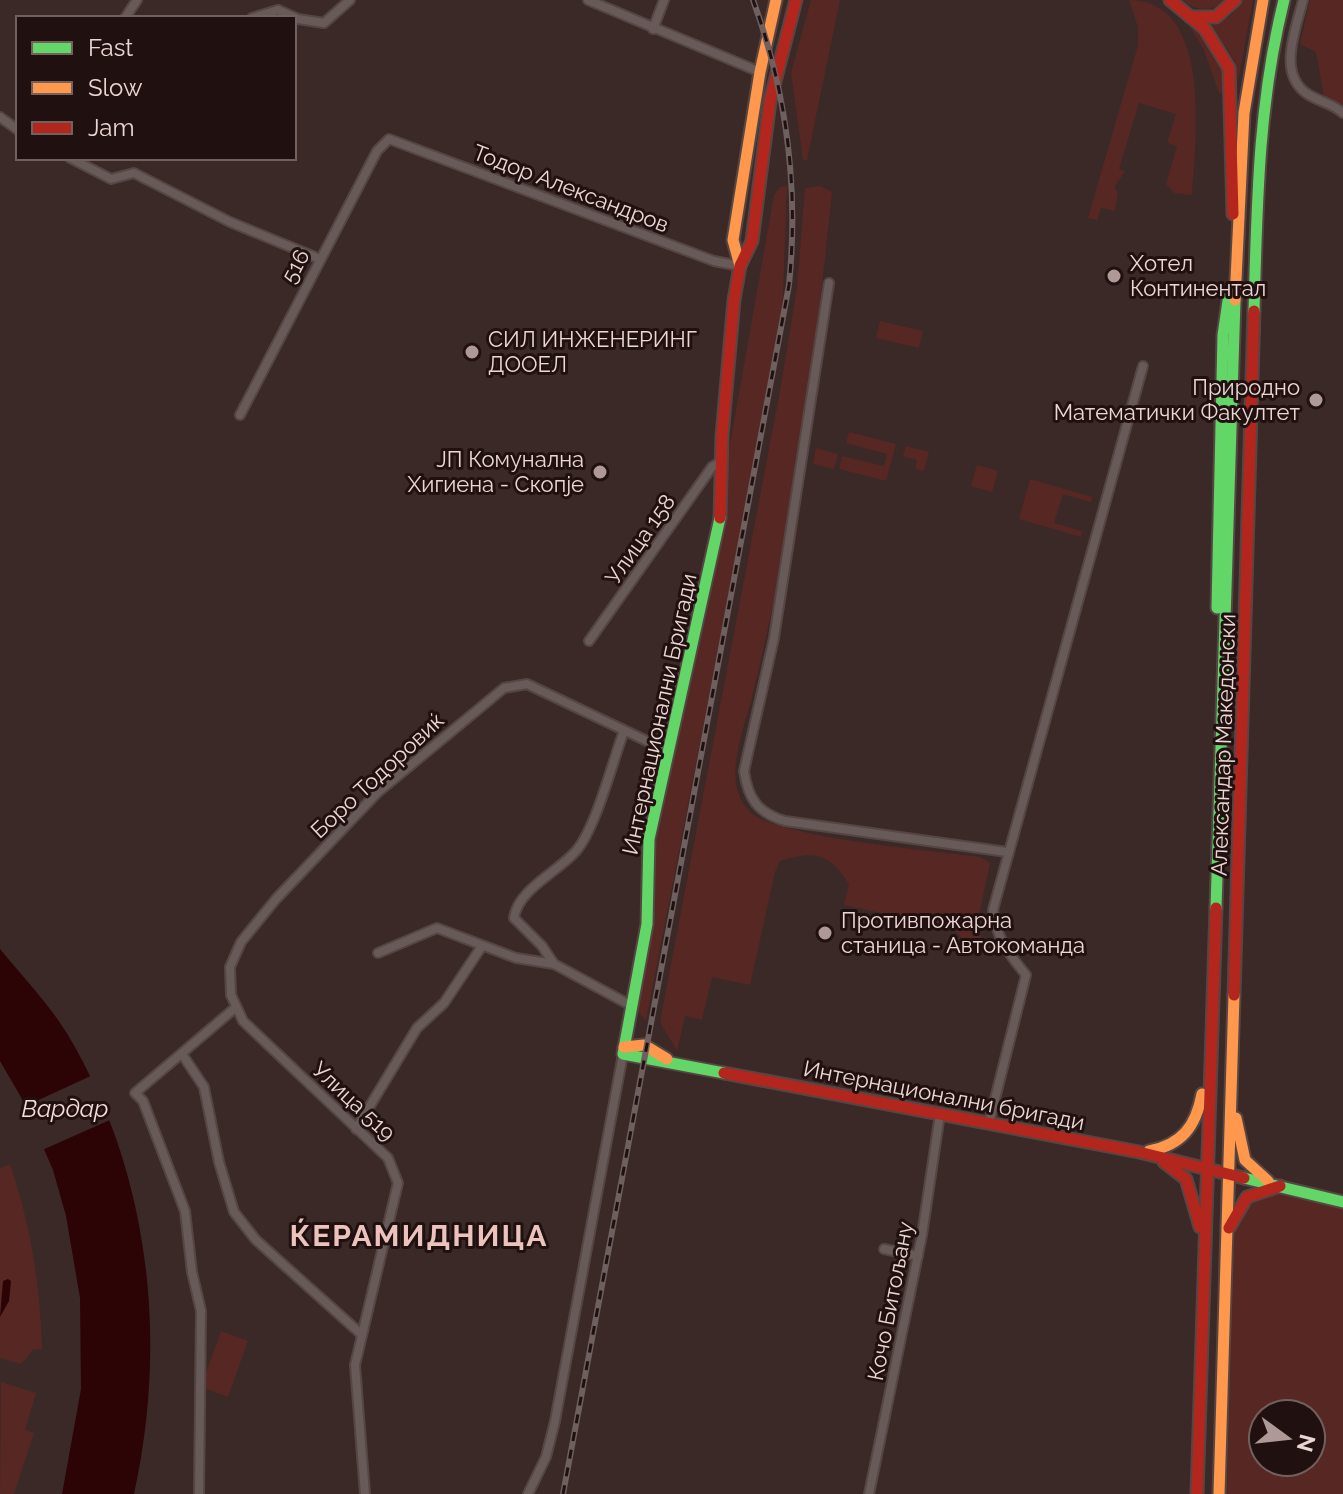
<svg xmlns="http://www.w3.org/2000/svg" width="1343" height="1494" font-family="Raleway,sans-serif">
	<rect width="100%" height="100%" fill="#3b2928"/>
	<g fill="#562723" fill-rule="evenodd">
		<polygon points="811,0 840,0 807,160 803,160 791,73"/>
		<path d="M 1129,0 C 1213,0 1196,140 1192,195 L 1174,193 L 1166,184 L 1177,146 L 1167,143 L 1176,114 L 1139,103 L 1119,169 L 1125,171 L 1114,188 L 1118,192 L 1115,211 L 1101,208 L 1097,220 L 1088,218 L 1138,45 L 1138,27 Z"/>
		<path d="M 1183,0 L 1225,0 C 1212,12 1196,12 1183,0 Z"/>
		<polygon points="1242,0 1253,0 1238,82 1234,60 1211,26 1230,16"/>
		<polygon points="1310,0 1343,0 1343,110 1324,97 1316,52 1300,44"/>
		<path d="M 1190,27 C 1215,42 1225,65 1227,93 L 1219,93 L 1204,50 Z"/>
		<polygon points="787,186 782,320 646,1021 633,1006 653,854 693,654 774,195 780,187"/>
		<path d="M 820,186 L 832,192 C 815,358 792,540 751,701 C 742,734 722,783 749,811 C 775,838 936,851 980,857 L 990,863 L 976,930 L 991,951 L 973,952 L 954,929 L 844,905 L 849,884 C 829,853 815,850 780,861 L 775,872 L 750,985 L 712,977 L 702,1020 L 685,1016 L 677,1051 L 660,1022 L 780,391 L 797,288 L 805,188 Z"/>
		<polygon points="880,321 923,331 919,348 876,338"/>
		<polygon points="849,432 896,444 886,481 839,469 842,456 884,466 887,454 846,443"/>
		<polygon points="906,446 929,452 924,471 915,469 917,460 903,456"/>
		<polygon points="816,448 838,454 834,469 813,464"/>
		<polygon points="977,465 998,471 992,492 971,486"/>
		<polygon points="1030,479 1092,497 1091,502 1063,494 1054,523 1082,531 1081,537 1019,519"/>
		<path d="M 10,1164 C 31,1226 40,1284 42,1349 L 33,1350 L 21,1364 L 0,1358 L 0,1168 Z"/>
		<path d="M 1275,1193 L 1343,1209 L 1343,1494 L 1227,1494 L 1234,1226 L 1250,1201 ZM 1263,1414 L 1311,1414 L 1311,1462 L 1263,1462 Z"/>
		<polygon points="221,1331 248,1341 228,1397 201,1387"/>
		<polygon points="1,1382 36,1393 25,1430 34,1433 14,1494 0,1494"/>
	</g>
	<g fill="#2d0405">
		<path d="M 0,949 C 23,977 49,1004 68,1035 C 150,1173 168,1339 134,1494 L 62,1494 L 81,1389 L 80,1298 L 66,1216 L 53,1170 L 22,1099 L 0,1061 Z"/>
		<polygon points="8,1279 11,1281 9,1301 0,1317 3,1281"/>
	</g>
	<polygon fill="#3b2928" points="93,1075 112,1119 40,1151 21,1108"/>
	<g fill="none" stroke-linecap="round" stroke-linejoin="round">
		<defs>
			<g id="street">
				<polyline points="588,0 760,72"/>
				<path d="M 1303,0 C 1296,29 1276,75 1309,95 C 1321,102 1333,104 1343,113"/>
				<polyline points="278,10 298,19 324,23 350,0"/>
				<polyline points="125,18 137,0"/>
				<polyline points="252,18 278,10"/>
				<polyline points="653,29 664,0"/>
				<polyline points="0,117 18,130"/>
				<polyline points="70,158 111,179 134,173 230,222 320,259"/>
				<path d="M 829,283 L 774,638 L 744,771 C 748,799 758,813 785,821 L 1007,852"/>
				<polyline points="240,415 377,151 389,139 714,261 740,266"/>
				<polyline points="589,641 712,467 722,461"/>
				<polyline points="378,953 437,928 516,958 554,964 630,1005"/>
				<path d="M 554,964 L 542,946 L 514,918 C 518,889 558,872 576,851 C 596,828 612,763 624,731"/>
				<polyline points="182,1054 204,1087 219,1162 234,1212 256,1240 361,1334"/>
				<path d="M 989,1123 L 1026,975 C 1009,954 996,938 993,910 L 1143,366"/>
				<polyline points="356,1129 417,1028 444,1003 482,946"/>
				<polyline points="884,1249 918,1256"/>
				<polyline points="199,1494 201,1311 192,1272 185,1211 143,1101 135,1093 235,1008"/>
				<polyline points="365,1494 355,1365 398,1183 388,1158 243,1021 231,995 230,967 241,942 276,899 377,793 504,688 527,684 670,752"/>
				<polyline points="528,1494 546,1457 555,1421 623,1054"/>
				<polyline points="869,1494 922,1235 940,1114"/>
			</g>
			<g id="fast">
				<path d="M 1254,311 C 1257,204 1258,104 1284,0"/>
				<polyline points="720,518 649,839 647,924 623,1054 724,1073"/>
				<polyline points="1217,608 1223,335 1229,294"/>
				<polyline points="1216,908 1235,300"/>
				<polyline points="1244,1178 1343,1202"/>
			</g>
			<g id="slow">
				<polyline points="740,266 733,240 760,72 776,0"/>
				<polyline points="1235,300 1244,113 1263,0"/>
				<polyline points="624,1047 644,1045 667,1059"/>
				<polyline points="1236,1118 1245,1160 1268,1181"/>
				<path d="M 1149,1151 C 1182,1145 1196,1126 1202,1094"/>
				<polyline points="1219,1494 1234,995"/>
			</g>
			<g id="jam">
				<polyline points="1170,0 1205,29 1229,68 1233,214"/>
				<polyline points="1190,17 1216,17 1235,0"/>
				<polyline points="720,518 722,436 734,300 740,266 752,241 770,101 796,0"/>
				<polyline points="1234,995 1254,311"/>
				<polyline points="724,1073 1139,1152 1244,1178"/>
				<polyline points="1164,1162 1186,1179 1200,1227"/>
				<polyline points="1229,1228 1247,1197 1280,1186"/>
				<polyline points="1197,1494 1216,908"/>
			</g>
		</defs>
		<use href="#street" stroke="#554644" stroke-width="12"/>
		<use href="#fast" stroke="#554644" stroke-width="15"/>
		<use href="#slow" stroke="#554644" stroke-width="15"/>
		<use href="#jam" stroke="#554644" stroke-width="15"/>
		<use href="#street" stroke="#675a58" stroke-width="8"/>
		<use href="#fast" stroke="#63d668" stroke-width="11"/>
		<use href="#slow" stroke="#ff974d" stroke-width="11"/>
		<use href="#jam" stroke="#b3261e" stroke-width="11"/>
		<defs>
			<path id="rail" d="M 563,1494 L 789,285 C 799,186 787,93 753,0"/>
		</defs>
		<use href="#rail" stroke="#6d605e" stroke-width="6"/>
		<use href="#rail" stroke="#201110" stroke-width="3" stroke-dasharray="9" stroke-linecap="butt"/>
	</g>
	<g fill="#ae9997" stroke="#201110" stroke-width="3">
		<circle cx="1114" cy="276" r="8"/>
		<circle cx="472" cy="352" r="8"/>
		<circle cx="1316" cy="400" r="8"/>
		<circle cx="600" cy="472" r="8"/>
		<circle cx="825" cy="933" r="8"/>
	</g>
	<g text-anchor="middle" stroke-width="6" stroke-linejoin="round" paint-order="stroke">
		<g font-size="22" fill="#ecd6d3" stroke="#201110">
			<text transform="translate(571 188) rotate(21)" y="8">Тодор Александров</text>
			<text transform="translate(295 266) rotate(-62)" y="8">516</text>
			<text transform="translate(640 539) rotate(-55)" y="8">Улица 158</text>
			<text transform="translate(659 714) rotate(-78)" y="8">Интернационални Бригади</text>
			<text transform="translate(1223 745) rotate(-88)" y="8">Александар Македонски</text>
			<text transform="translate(377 775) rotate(-43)" y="8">Боро Тодоровиќ</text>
			<text transform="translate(944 1095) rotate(11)" y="8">Интернационални бригади</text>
			<text transform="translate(354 1101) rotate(43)" y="8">Улица 519</text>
			<text transform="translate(890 1301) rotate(-79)" y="8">Кочо Битољану</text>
		</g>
		<g font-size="22" fill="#ecd6d3" stroke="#201110" text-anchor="start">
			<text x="1130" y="271">Хотел<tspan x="1130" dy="25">Континентал</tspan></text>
			<text x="488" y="347">СИЛ ИНЖЕНЕРИНГ<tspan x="488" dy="25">ДООЕЛ</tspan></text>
			<text x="1300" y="395" text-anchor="end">Природно<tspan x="1300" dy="25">Математички Факултет</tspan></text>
			<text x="584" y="467" text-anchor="end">ЈП Комунална<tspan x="584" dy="25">Хигиена - Скопје</tspan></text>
			<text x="841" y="928">Противпожарна<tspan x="841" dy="25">станица - Автокоманда</tspan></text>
		</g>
		<g font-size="24" font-style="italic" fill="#f8ddd9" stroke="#201110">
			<text x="65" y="1117">Вардар</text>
		</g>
		<g font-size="30" font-weight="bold" letter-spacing="2" fill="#ecc2bd" stroke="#201110">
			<text x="419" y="1246">ЌЕРАМИДНИЦА</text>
		</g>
	</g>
	<rect x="16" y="16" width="280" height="144" fill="#201110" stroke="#72605e" stroke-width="2"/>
	<rect x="32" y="42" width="40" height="12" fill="#63d668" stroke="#72605e" stroke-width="2"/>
	<text x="88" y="56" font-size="24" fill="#ecd6d3">Fast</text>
	<rect x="32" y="82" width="40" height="12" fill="#ff974d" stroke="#72605e" stroke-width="2"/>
	<text x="88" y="96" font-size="24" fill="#ecd6d3">Slow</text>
	<rect x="32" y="122" width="40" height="12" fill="#b3261e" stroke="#72605e" stroke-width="2"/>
	<text x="88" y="136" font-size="24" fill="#ecd6d3">Jam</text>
	<g transform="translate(1287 1438) rotate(105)"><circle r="38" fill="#201110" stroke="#72605e" stroke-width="2"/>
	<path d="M0-6L14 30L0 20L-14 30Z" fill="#ae9997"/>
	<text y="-12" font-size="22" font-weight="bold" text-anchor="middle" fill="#ecd6d3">N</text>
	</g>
</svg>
